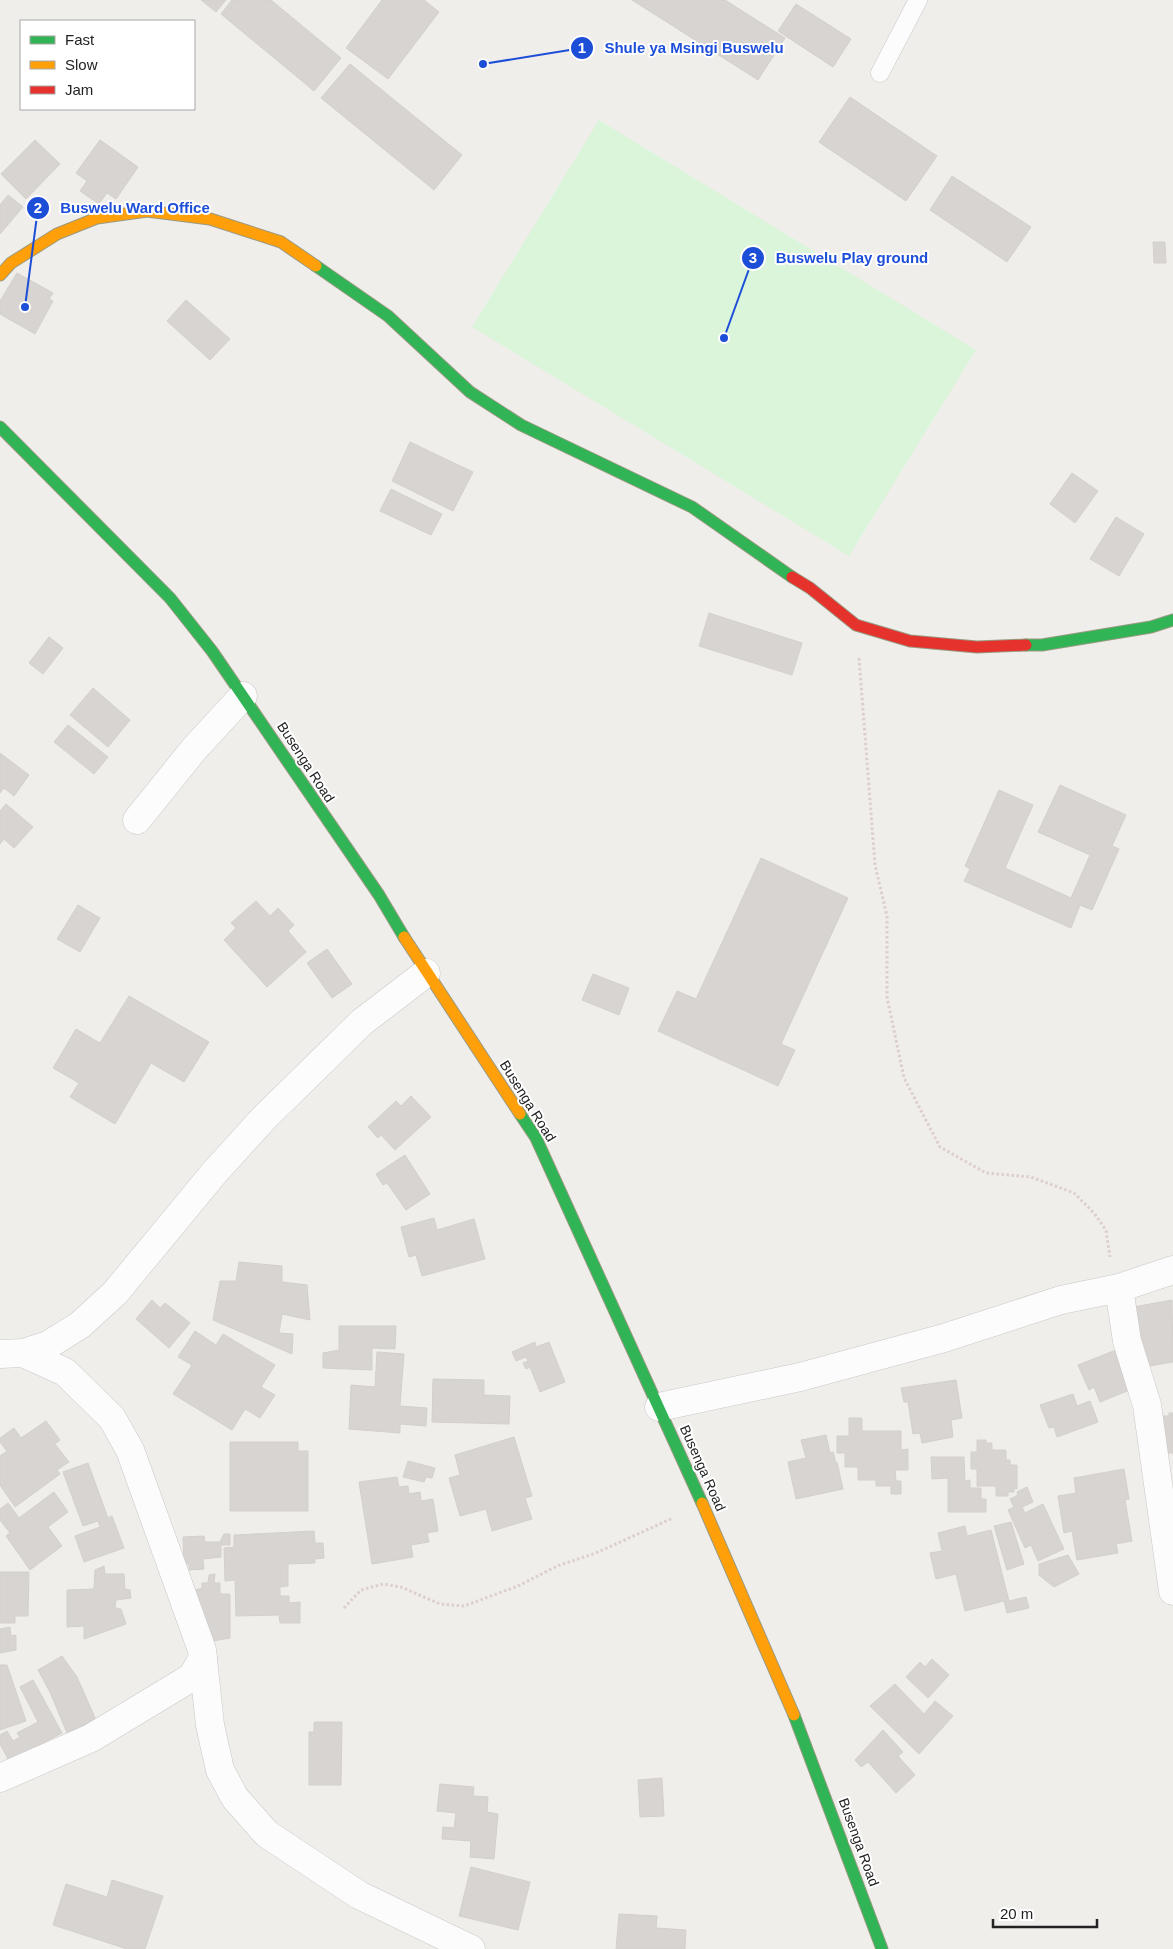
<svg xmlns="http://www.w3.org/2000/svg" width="1173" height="1949" font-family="Arial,sans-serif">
	<rect width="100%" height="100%" fill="#f0eeeb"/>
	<polygon fill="#daf5da" points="599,120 976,350 849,556 472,327"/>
	<g fill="#d7d4d2" stroke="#d3d0cc">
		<polygon points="201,0 226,0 216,12"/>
		<polygon points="232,0 271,0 341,58 314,91 221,14"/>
		<polygon points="382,0 424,0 439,12 388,79 346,48"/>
		<polygon points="632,0 725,0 785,38 758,80"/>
		<polygon points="796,4 851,39 833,67 778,31"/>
		<polygon points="350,64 462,155 434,190 321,98"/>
		<polygon points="850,97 937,156 906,201 819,142"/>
		<polygon points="35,140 60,164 26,199 1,174"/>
		<polygon points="100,140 138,167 116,199 107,193 99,204 80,191 87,181 76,173"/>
		<polygon points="952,176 1031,227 1007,262 930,210"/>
		<polygon points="8,195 23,207 0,234 0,205"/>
		<polygon points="1153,242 1165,242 1166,263 1154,263"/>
		<polygon points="17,273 53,293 49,299 53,301 35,334 0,314 0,301"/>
		<polygon points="186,300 230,339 210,360 167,321"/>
		<polygon points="410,442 473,472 453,511 392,481"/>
		<polygon points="1072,473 1098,491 1075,523 1050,504"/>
		<polygon points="391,489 442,514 431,535 380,511"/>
		<polygon points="1116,517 1144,534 1119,576 1090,559"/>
		<polygon points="709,613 802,643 792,675 699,646"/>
		<polygon points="49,637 63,648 43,674 29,663"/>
		<polygon points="93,688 130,720 108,747 70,715"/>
		<polygon points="68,725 108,757 94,774 54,742"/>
		<polygon points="0,753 29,775 14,796 4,788 0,793"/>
		<polygon points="1060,785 1126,815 1112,846 1119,849 1092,910 1080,905 1071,928 964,881 970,869 965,866 999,790 1033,805 1005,868 1071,898 1090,855 1038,832"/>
		<polygon points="6,804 33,827 14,848 4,839 0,844 0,811"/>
		<polygon points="761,858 848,898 781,1044 795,1050 778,1086 658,1031 677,991 696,999"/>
		<polygon points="256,901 270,916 278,908 294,925 288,931 306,952 267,987 224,940 236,928 231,923"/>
		<polygon points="78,905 100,918 80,952 57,939"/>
		<polygon points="327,949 352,984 332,998 307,963"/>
		<polygon points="593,974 629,988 619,1015 582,1000"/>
		<polygon points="129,996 209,1042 184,1082 151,1063 115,1124 70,1097 79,1083 53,1068 76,1029 100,1043"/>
		<polygon points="411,1096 431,1117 395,1150 381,1135 378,1138 368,1127 396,1101 401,1106"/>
		<polygon points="405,1155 430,1194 406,1210 387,1183 383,1185 376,1174"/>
		<polygon points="434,1218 437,1230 474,1219 485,1259 422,1276 416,1255 409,1257 401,1227"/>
		<polygon points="239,1262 282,1266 282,1282 307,1285 310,1320 282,1314 279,1333 293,1334 292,1354 213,1320 220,1281 236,1281"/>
		<polygon points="152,1300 160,1308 165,1303 190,1323 169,1348 136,1319"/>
		<polygon points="1172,1300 1173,1362 1138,1368 1128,1308"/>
		<polygon points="339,1326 396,1326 395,1349 372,1348 372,1370 323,1368 323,1353 339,1350"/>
		<polygon points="195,1331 216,1345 223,1334 275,1365 261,1387 275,1395 260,1418 245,1409 232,1430 173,1394 192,1365 178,1357"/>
		<polygon points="535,1342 536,1347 549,1342 565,1382 540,1392 530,1367 526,1369 523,1363 528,1361 526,1357 516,1361 512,1352"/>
		<polygon points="1116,1350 1132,1389 1100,1402 1094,1387 1089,1390 1078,1365"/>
		<polygon points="377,1352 404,1354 400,1406 427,1408 426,1426 400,1424 400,1433 349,1429 351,1385 375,1387"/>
		<polygon points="433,1379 484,1380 484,1395 510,1396 509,1424 432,1422"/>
		<polygon points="956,1380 962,1418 951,1420 953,1437 922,1443 920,1433 913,1434 908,1402 904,1402 901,1388"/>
		<polygon points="1073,1394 1077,1406 1090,1401 1098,1422 1057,1437 1054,1427 1049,1428 1040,1405"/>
		<polygon points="1169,1413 1173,1413 1173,1453 1161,1453 1161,1416 1169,1416"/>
		<polygon points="849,1418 862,1418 862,1431 901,1431 901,1450 908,1449 908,1470 895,1470 896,1481 901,1481 901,1494 891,1494 891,1486 876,1486 876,1480 858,1480 858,1467 845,1467 845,1453 837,1453 837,1436 849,1436"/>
		<polygon points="46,1421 60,1440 55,1444 69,1462 57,1470 60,1474 15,1507 0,1485 0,1456 7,1451 0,1442 0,1438 14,1428 21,1438"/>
		<polygon points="826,1435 830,1453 833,1452 836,1463 837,1462 843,1489 796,1499 788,1462 806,1458 801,1440"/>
		<polygon points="514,1437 532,1496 525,1498 532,1519 492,1531 486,1509 460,1516 449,1478 460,1475 455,1455"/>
		<polygon points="977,1440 986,1440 986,1443 992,1443 992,1450 1006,1450 1006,1460 1010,1460 1010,1465 1017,1465 1017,1489 1014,1488 1014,1492 1008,1492 1008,1496 996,1496 996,1486 977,1486 977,1469 971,1469 971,1452 977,1452"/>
		<polygon points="230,1442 298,1442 298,1451 308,1451 308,1511 230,1511"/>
		<polygon points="931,1457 964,1457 965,1481 970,1480 970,1488 981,1488 981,1499 986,1499 986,1512 948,1512 948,1478 932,1479"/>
		<polygon points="408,1461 435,1468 432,1478 426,1477 424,1482 403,1477"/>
		<polygon points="88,1463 108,1518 112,1516 124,1548 84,1562 75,1536 100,1527 98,1521 83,1526 63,1472"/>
		<polygon points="1124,1469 1129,1499 1125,1500 1132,1541 1116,1544 1118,1553 1077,1560 1072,1531 1064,1533 1058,1496 1076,1493 1074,1478"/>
		<polygon points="397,1477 399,1487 408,1486 409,1494 420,1492 421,1501 433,1499 438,1531 427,1533 429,1542 411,1545 413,1557 372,1564 359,1482"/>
		<polygon points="1027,1487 1033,1502 1022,1507 1025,1513 1043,1504 1064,1549 1038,1561 1031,1545 1025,1548 1008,1510 1014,1507 1010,1499 1018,1495 1017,1492"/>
		<polygon points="54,1492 68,1512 48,1527 62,1546 30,1570 6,1536 10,1533 0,1520 0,1509 8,1503 19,1518"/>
		<polygon points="1011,1522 1024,1564 1007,1570 994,1526"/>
		<polygon points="965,1526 967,1536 991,1530 1009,1601 1026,1597 1029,1608 1007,1613 1004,1601 965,1611 956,1574 936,1579 930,1553 942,1551 938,1533"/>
		<polygon points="314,1531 315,1543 323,1543 324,1558 315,1559 315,1563 288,1564 288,1586 280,1587 280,1596 289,1596 289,1603 300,1602 300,1623 280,1623 279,1615 236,1616 235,1580 225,1581 224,1548 234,1547 234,1535"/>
		<polygon points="224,1534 230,1534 230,1545 221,1545 221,1557 203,1559 204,1569 189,1570 189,1564 184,1564 183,1537 204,1536 205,1542 220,1542"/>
		<polygon points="1068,1555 1079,1574 1054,1587 1039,1575 1039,1564"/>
		<polygon points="104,1566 105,1574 124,1574 125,1589 130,1590 131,1598 116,1600 115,1608 121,1609 126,1624 84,1639 84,1626 67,1627 67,1590 94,1589 95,1570"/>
		<polygon points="0,1572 29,1572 28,1616 15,1616 15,1623 0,1623"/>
		<polygon points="215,1574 214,1583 220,1583 220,1594 230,1594 230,1638 213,1641 192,1591 202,1588 202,1583 208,1583 209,1575"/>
		<polygon points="10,1627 11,1636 16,1635 16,1650 0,1653 0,1629"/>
		<polygon points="62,1656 77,1677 96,1720 67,1733 50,1692 38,1670"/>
		<polygon points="932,1659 949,1675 928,1698 906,1677 920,1662 925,1667"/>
		<polygon points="0,1665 7,1665 26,1721 0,1730"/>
		<polygon points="33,1680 62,1733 9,1761 0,1744 0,1735 7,1731 13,1741 20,1737 17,1733 38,1722 20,1687"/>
		<polygon points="895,1684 924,1714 935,1701 953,1716 919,1754 870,1706"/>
		<polygon points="314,1722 342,1722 341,1785 309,1785 309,1732 314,1732"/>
		<polygon points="883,1730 903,1752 898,1756 915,1775 896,1793 868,1762 861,1767 855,1760"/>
		<polygon points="662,1778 664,1816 640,1817 638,1780"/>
		<polygon points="440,1784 474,1787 473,1796 488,1797 487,1812 498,1814 494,1859 470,1857 471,1841 442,1839 443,1827 454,1828 456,1813 437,1811"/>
		<polygon points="471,1867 530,1882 518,1930 459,1916"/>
		<polygon points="112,1880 163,1896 145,1949 127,1949 53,1925 66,1884 107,1897"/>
		<polygon points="619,1914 657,1916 656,1928 686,1930 685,1949 616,1949"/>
	</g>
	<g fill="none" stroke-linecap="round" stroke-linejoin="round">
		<defs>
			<polyline id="lane" points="880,73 918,0"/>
			<g id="street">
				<polyline points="137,820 195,748 243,696"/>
				<polyline points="1119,1288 1127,1341 1147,1405 1173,1591"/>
				<polyline points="23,1353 65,1372 112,1418 130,1450 202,1650 210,1725 220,1770 235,1798 267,1834 359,1895 471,1949"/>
				<polyline points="0,1354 23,1353 48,1345 80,1325 115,1293 214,1173 264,1118 362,1022 426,973"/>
				<polyline points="659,1407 800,1377 944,1338 1061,1300 1119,1288 1173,1270"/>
				<polyline points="0,1778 91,1738 192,1677 203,1658"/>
			</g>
			<g id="fast">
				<polyline points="316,266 388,316 470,392 521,425 692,507 792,577"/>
				<polyline points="0,427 170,598 212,651 379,895 404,937"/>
				<polyline points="1026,645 1042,645 1151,627 1173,620"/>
				<polyline points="520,1114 536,1138 702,1503"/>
				<polyline points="794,1715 882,1949"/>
			</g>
			<g id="slow">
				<polyline points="0,275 11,263 57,234 97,218 147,211 210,219 281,242 316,266"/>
				<polyline points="404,937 520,1114"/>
				<polyline points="702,1503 794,1715"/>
			</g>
			<polyline id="jam" points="792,577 810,588 856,625 910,641 977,647 1026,645"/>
		</defs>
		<use href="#lane" stroke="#c9c8c7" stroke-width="19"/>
		<use href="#street" stroke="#c9c8c7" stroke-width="29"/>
		<use href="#fast" stroke="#999a82" stroke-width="13"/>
		<use href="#slow" stroke="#999a82" stroke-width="13"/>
		<use href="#jam" stroke="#999a82" stroke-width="13"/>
		<g stroke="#dccecd" stroke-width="3" stroke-dasharray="2.5 2.5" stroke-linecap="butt">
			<polyline points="859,658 875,865 887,916 887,997 904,1078 940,1147 986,1173 1031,1177 1074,1193 1094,1213 1106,1230 1110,1257"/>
			<polyline points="344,1608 361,1590 383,1584 401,1587 440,1604 464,1606 518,1586 557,1566 596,1553 673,1518"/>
		</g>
		<use href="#lane" stroke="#fdfcfc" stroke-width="18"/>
		<use href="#street" stroke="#fdfcfc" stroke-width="28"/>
		<use href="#fast" stroke="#30b455" stroke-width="11"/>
		<use href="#slow" stroke="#ff9f0a" stroke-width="11"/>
		<use href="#jam" stroke="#e5322d" stroke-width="11"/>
	</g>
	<g text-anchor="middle" stroke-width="4" stroke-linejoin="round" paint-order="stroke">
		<g font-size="14" fill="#222" stroke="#fff">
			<text transform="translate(306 762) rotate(57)" y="5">Busenga Road</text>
			<text transform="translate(528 1101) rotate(58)" y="5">Busenga Road</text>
			<text transform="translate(703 1468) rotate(66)" y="5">Busenga Road</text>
			<text transform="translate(859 1842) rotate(70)" y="5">Busenga Road</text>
		</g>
	</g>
	<path fill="none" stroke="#1d4ed8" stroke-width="2" d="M483 64L582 48M25 307L38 208M724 338L753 258"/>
	<g fill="#1d4ed8" stroke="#fff" stroke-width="2">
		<circle cx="483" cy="64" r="5"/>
		<circle cx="25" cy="307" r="5"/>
		<circle cx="724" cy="338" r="5"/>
		<circle cx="582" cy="48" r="12"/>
		<circle cx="38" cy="208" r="12"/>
		<circle cx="753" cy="258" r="12"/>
	</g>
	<g font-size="15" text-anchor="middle" font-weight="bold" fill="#fff">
		<text x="582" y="53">1</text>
		<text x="38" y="213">2</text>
		<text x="753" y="263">3</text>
	</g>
	<g font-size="15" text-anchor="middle" font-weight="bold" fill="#1d4ed8" stroke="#fff" stroke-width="4" stroke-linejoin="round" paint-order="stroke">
		<text x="694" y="53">Shule ya Msingi Buswelu</text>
		<text x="135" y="213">Buswelu Ward Office</text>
		<text x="852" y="263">Buswelu Play ground</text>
	</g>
	<rect x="20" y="20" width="175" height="90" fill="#ffffff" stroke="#a7a7a7"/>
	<rect x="30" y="36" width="25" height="8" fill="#30b455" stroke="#a7a7a7"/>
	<text x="65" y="45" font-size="15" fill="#222222">Fast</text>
	<rect x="30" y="61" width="25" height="8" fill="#ff9f0a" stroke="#a7a7a7"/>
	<text x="65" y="70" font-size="15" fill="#222222">Slow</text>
	<rect x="30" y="86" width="25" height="8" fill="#e5322d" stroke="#a7a7a7"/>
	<text x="65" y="95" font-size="15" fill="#222222">Jam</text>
	<path d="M993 1919v8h104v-8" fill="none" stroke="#222222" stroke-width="2.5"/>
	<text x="1000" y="1919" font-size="15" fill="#222222" stroke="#ffffff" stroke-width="4" paint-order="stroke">20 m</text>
</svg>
